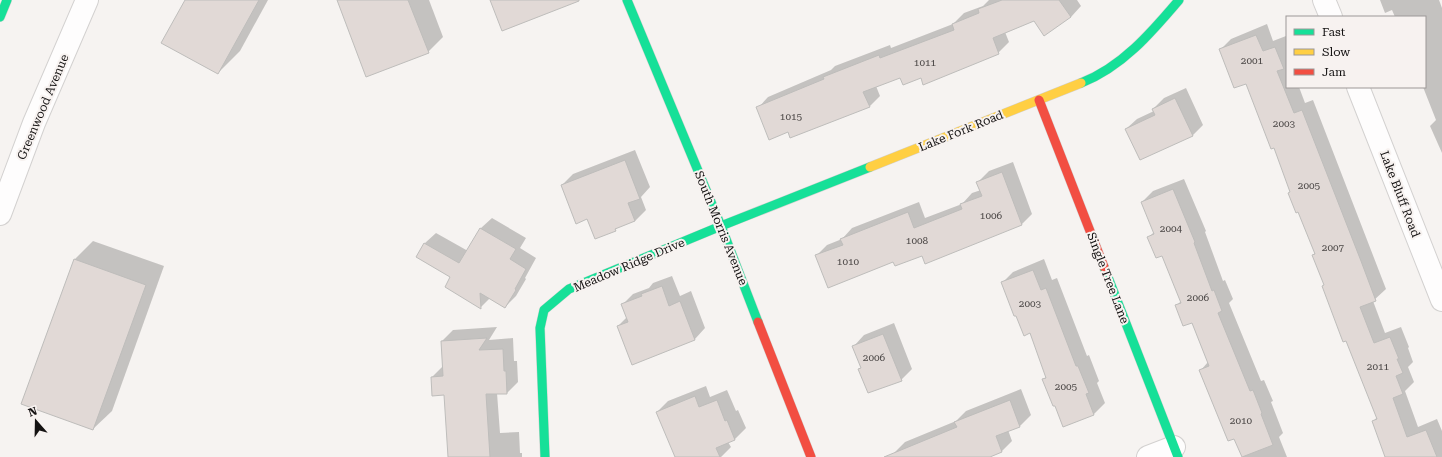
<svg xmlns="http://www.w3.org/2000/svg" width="1442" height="457" font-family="'Roboto Serif',serif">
	<rect width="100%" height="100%" fill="#f6f3f1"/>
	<g fill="#0003">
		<polygon points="186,0 268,0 240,51 218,73"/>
		<polygon points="338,0 429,0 443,37 428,52"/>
		<polygon points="989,0 1077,0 1081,6 1071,17 1035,20 1005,32 1009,42 998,53 900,76 876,86 880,96 869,107 788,131 758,108 768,97 831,70 835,66 890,45 891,48 953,24 964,13 983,6"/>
		<polygon points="1380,0 1439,0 1442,8 1442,153 1430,126 1436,120 1423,87 1425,87 1425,17 1395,17 1392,10 1385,13"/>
		<polygon points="1267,24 1273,41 1286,36 1287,38 1287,87 1299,87 1305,103 1313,100 1386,289 1373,301 1385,333 1401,327 1409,347 1408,348 1413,362 1408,367 1414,382 1405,391 1418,427 1437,419 1442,431 1442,457 1386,457 1373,422 1377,417 1313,255 1315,253 1274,147 1246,82 1220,50 1231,39"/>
		<polygon points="1186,88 1203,125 1192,136 1126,129 1137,119 1154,111 1153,109 1164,98"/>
		<polygon points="635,150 650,187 641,197 646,210 635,221 619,226 615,230 588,218 562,185 573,174"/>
		<polygon points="1013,162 1032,214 1021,225 922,255 893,261 816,256 827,245 842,239 852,228 919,202 925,218 962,204 972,193 981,190 978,182 989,171"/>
		<polygon points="1184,179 1206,231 1205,232 1223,281 1225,280 1233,299 1229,303 1261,381 1264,380 1273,401 1271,402 1283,433 1279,437 1287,457 1243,457 1235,438 1201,370 1208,362 1192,322 1176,306 1181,301 1163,254 1149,237 1154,232 1142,202 1153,191"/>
		<polygon points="492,218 526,238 520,248 536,258 525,278 526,279 516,296 505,307 490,298 481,307 452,277 417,257 425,243 436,233 468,251 481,228"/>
		<polygon points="93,241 164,266 112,411 93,429 75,259"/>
		<polygon points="1044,259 1052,280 1057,278 1087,356 1089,355 1099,381 1097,383 1105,403 1094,414 1064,426 1056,404 1044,379 1047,376 1030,332 1002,283 1013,272"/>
		<polygon points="672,276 680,296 691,291 705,328 695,339 618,326 627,317 622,305 633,294 649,288 653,283"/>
		<polygon points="894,323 912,369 901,380 860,369 862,367 854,346 864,335"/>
		<polygon points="497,327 489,340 513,338 514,361 517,361 518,382 507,393 497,393 500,433 519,432 520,453 522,453 522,457 449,457 445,394 432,377 443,366 442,341 453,330"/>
		<polygon points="706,386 710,397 727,390 736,411 738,410 746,428 735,439 728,442 731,447 721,457 676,457 657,412 668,401"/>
		<polygon points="1021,389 1031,415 1020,426 1008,430 1012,441 1001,452 988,457 895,457 894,453 905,442 956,421 966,411"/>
	</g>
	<g fill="#e1d9d6" stroke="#bebdbb">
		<polygon points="185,0 259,0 218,74 161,43"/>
		<polygon points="337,0 408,0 429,53 366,77"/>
		<polygon points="490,0 579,0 579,1 502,31"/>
		<polygon points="1002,0 1059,0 1071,17 1044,36 1034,21 993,38 999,54 923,85 921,78 903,85 900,78 863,92 870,107 790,138 788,132 769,140 756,107 824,79 823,77 879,55 880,58 954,30 952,24 979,13 978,9"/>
		<polygon points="1256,35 1263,51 1275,47 1284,69 1277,71 1294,113 1302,110 1361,261 1376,301 1360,307 1374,343 1390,337 1399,359 1397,359 1403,373 1396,376 1403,394 1393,398 1407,437 1426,430 1437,457 1385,457 1372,421 1377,419 1346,341 1343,342 1322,286 1324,285 1312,255 1315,254 1298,212 1296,213 1288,193 1290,192 1274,148 1271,149 1246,84 1234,88 1219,49"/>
		<polygon points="1175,98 1193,136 1140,160 1125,129 1155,115 1152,109"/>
		<polygon points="625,160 640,199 628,203 635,221 615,229 616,231 595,239 587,219 576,224 561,185"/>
		<polygon points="1002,172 1022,225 925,264 922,256 895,266 893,262 828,288 815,255 843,245 840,239 908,212 914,228 962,209 960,204 982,196 976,182"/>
		<polygon points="1173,189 1195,242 1194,243 1212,291 1214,290 1222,311 1218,313 1250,391 1253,390 1262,413 1261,414 1273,445 1242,457 1234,439 1228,441 1199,370 1209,366 1192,323 1183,326 1175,305 1181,303 1162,256 1156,258 1147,237 1154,234 1141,202"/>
		<polygon points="480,228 516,249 510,259 526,269 515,289 516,290 505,308 480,293 481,309 445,287 450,277 416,257 424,243 459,263"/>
		<polygon points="74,259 146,285 93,430 21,404"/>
		<polygon points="1033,270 1041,290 1046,288 1076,366 1078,366 1089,393 1086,394 1094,415 1063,427 1055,406 1053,406 1042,379 1046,378 1030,333 1024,336 1016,316 1014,316 1001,282"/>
		<polygon points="662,286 669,306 680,301 695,340 632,365 617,326 628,322 621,304 642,296 641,294"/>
		<polygon points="883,334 902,381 868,393 858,369 861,368 852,346"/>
		<polygon points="487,338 479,350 503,349 504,371 506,371 507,394 486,394 490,457 448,457 444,395 432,396 431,377 443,376 441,341"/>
		<polygon points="695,396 699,407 717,400 725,421 727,420 735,440 716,448 720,457 675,457 656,412"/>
		<polygon points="1010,400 1020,427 996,436 1002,452 990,457 884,457 957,427 954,422"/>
	</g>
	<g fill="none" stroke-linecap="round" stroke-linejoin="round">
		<defs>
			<g id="street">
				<polyline points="1324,0 1331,17"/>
				<polyline points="1358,87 1442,300"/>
				<polyline points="0,214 34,123 87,0"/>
				<polyline points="1148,457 1174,447"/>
			</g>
			<g id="fast">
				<polyline points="627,0 721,226 758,322"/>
				<polyline points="0,17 7,0"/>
				<path d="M 1081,83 C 1122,67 1151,33 1179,0"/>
				<polyline points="1104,267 1178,457"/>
				<polyline points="545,457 540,328 544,310 569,289 721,226 870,167"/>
			</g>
			<polyline id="slow" points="870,167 1081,83"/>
			<g id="jam">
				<polyline points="1039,100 1104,267"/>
				<polyline points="758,322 811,457"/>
			</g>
		</defs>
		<use href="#street" stroke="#d3d1d0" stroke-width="24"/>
		<use href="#fast" stroke="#d3d1d0" stroke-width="10"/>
		<use href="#slow" stroke="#d3d1d0" stroke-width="10"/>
		<use href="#jam" stroke="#d3d1d0" stroke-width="10"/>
		<use href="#street" stroke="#fefdfd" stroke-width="22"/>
		<use href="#fast" stroke="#16e098" stroke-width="9"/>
		<use href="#slow" stroke="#ffcf43" stroke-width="9"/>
		<use href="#jam" stroke="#f24e42" stroke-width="9"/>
	</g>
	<g text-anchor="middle" stroke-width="4" stroke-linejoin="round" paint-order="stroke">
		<g font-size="10" fill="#4a4645">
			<text x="1252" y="64">2001</text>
			<text x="925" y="66">1011</text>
			<text x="791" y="120">1015</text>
			<text x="1284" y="127">2003</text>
			<text x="1309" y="189">2005</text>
			<text x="991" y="219">1006</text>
			<text x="1171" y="232">2004</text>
			<text x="917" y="244">1008</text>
			<text x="1333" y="251">2007</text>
			<text x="848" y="265">1010</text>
			<text x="1198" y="301">2006</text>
			<text x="1030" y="307">2003</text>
			<text x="874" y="361">2006</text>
			<text x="1378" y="370">2011</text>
			<text x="1066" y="390">2005</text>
			<text x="1241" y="424">2010</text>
		</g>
		<g font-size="12" fill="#141212" stroke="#f7f2f0">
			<text transform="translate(43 107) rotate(-67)" y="4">Greenwood Avenue</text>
			<text transform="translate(961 131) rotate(-22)" y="4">Lake Fork Road</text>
			<text transform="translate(1400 194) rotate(69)" y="4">Lake Bluff Road</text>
			<text transform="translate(721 228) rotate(68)" y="4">South Morris Avenue</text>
			<text transform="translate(629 265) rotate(-23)" y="4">Meadow Ridge Drive</text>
			<text transform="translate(1108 278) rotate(69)" y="4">Single Tree Lane</text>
		</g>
	</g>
	<rect x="1286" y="16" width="140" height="72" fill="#f7f2f0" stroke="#9c9897"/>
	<rect x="1294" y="29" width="20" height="6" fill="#16e098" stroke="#9c9897"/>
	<text x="1322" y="36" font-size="12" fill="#141212">Fast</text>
	<rect x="1294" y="49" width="20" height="6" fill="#ffcf43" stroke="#9c9897"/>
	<text x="1322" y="56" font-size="12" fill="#141212">Slow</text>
	<rect x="1294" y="69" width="20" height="6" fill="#f24e42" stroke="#9c9897"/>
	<text x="1322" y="76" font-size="12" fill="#141212">Jam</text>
	<g transform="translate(36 421) rotate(340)" stroke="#f7f2f0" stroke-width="3" paint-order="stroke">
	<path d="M0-3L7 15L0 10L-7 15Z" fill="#141212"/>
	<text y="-6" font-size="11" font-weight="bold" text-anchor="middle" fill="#141212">N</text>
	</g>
</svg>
